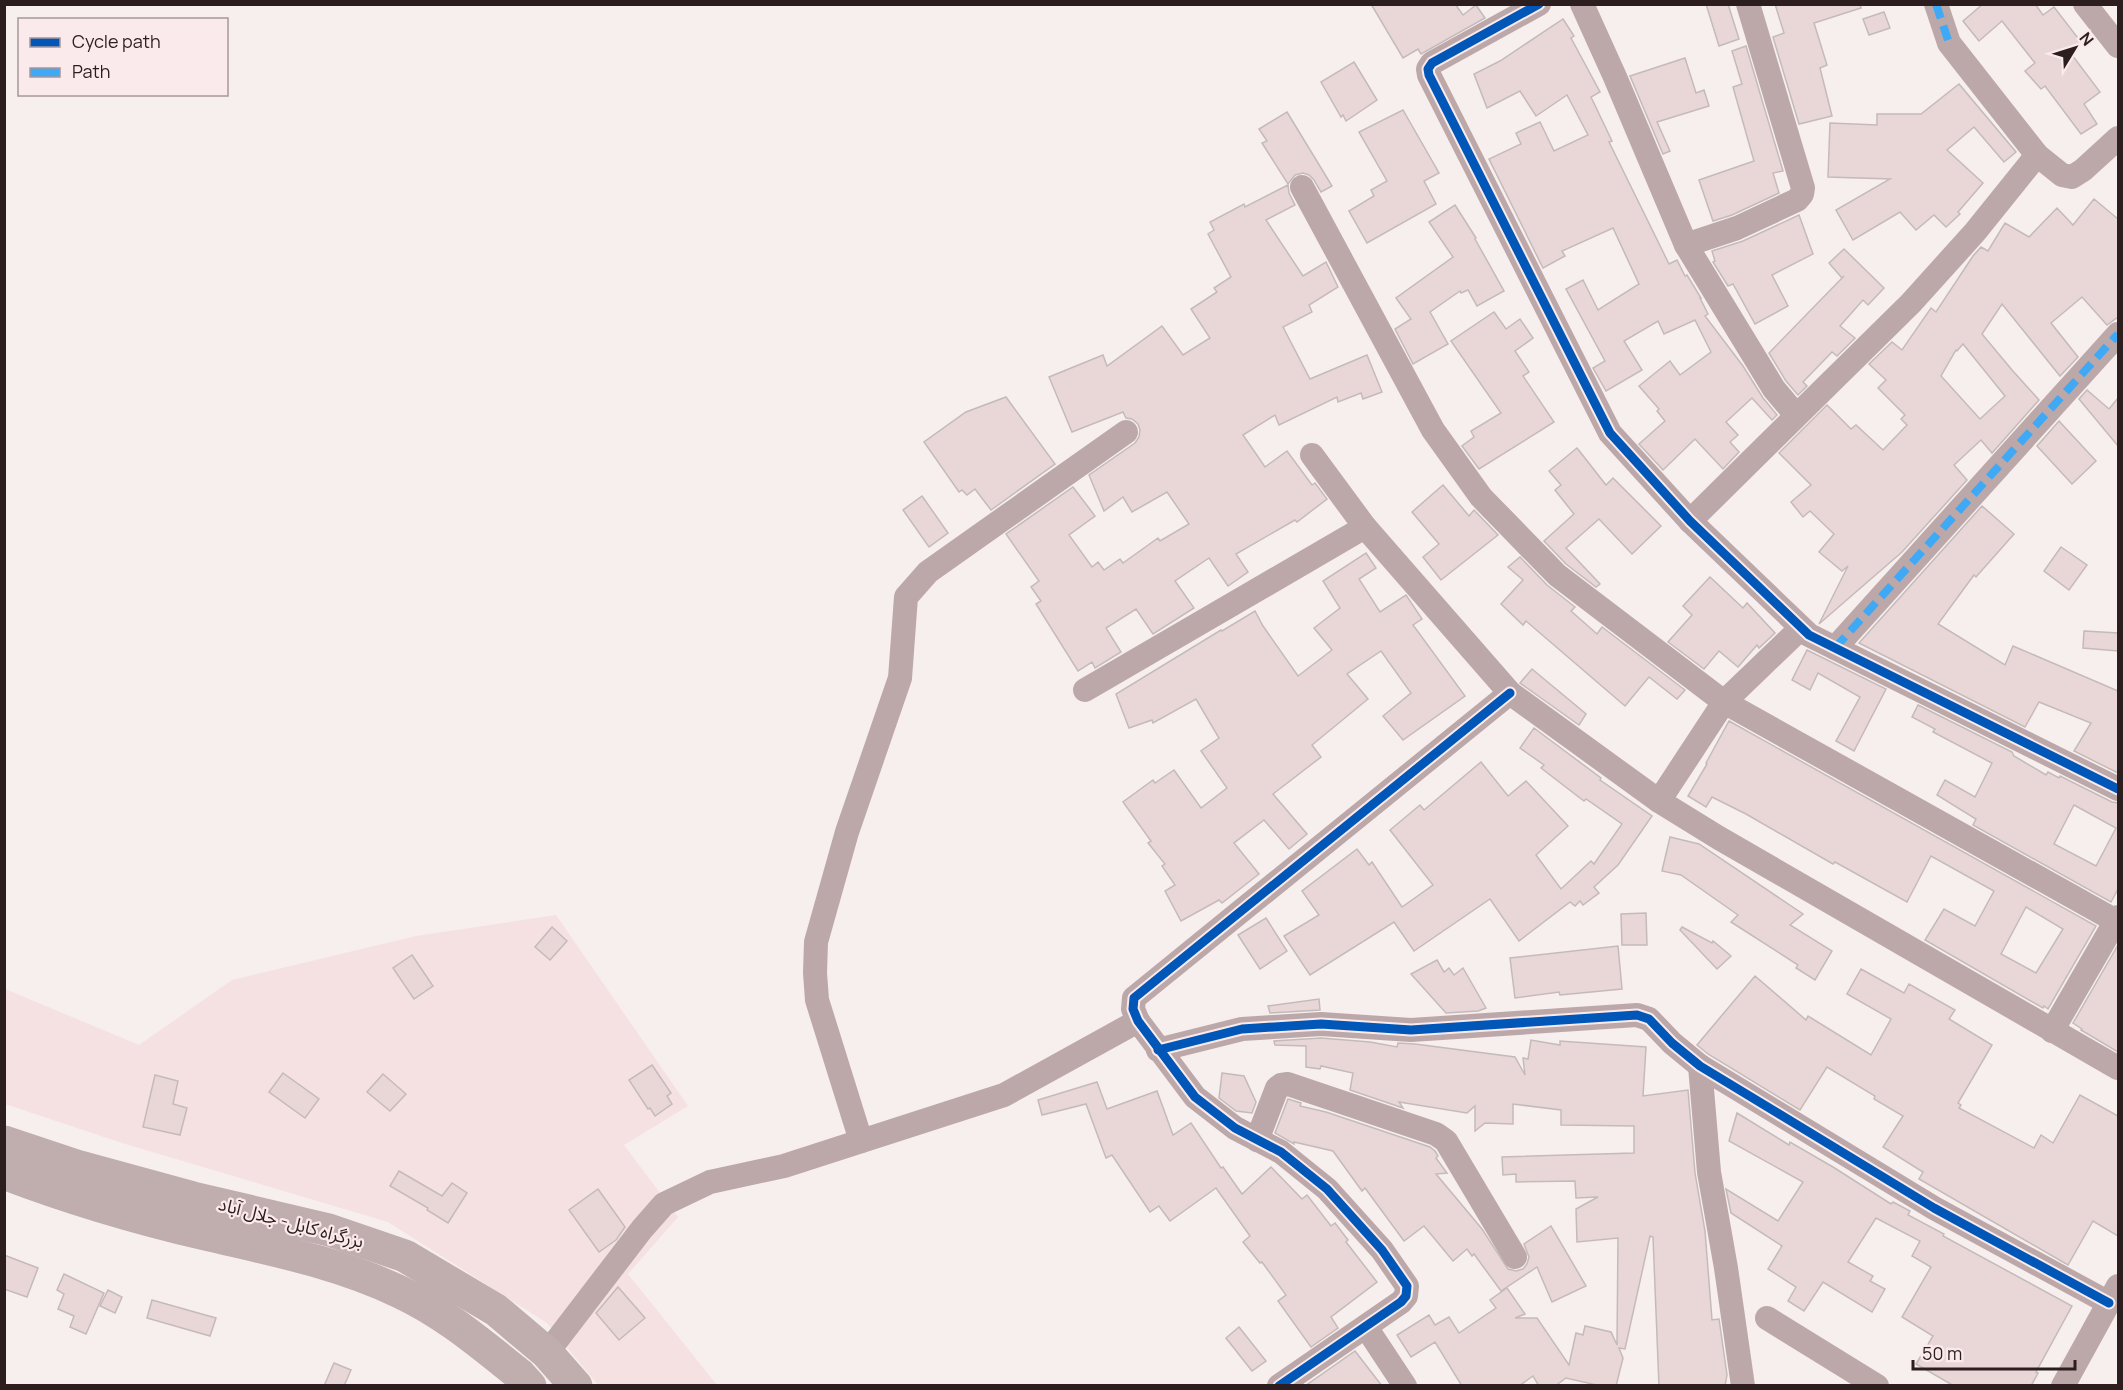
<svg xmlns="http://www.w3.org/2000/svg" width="2123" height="1390" font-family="Manrope,'Noto Sans Arabic',sans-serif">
	<rect width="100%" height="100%" fill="#f7eeee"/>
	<polygon fill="#f5e1e2" points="556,915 688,1106 624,1145 678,1217 628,1274 717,1385 598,1385 547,1323 388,1222 122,1143 5,1104 5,989 139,1045 232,980 416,936"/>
	<g fill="#e9d7d8" stroke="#c5baba" stroke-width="1.5" fill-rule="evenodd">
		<polygon points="1371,4 1455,4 1463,15 1476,5 1485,18 1421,54 1418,49 1403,58"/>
		<polygon points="1706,4 1728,4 1739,39 1719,46"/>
		<polygon points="1775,4 1860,4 1861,8 1814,23 1827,65 1820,68 1832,116 1799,124 1773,37 1784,33"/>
		<polygon points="1983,4 2035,4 2043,15 2054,7 2081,42 2069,51 2100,92 2084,104 2097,124 2081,134 2045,86 2041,89 2025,71 2035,63 2002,21 1979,41 1963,21"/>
		<polygon points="1884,12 1890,28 1869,35 1863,19"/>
		<polygon points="1563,19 1574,36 1571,38 1600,92 1591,97 1612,141 1609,142 1669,264 1677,260 1685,276 1687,275 1701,298 1700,298 1708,314 1705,316 1743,366 1763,398 1777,415 1772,420 1752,398 1726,422 1738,435 1730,442 1739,452 1723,469 1695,439 1663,470 1639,444 1665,421 1657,411 1659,409 1639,386 1670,361 1680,375 1711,352 1695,320 1664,334 1658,321 1624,341 1642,370 1606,391 1593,368 1605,361 1566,289 1583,280 1598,310 1639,284 1613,228 1562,251 1565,256 1543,268 1489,159 1521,144 1516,133 1540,122 1554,151 1588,135 1567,95 1536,116 1520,91 1487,108 1474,74 1500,61"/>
		<polygon points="1746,46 1783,171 1773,173 1779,193 1732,215 1713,221 1699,180 1754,161 1733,87 1742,84 1732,51"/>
		<polygon points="1685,58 1696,93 1704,90 1709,106 1657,122 1670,151 1663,154 1630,76"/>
		<polygon points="1354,62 1377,100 1346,121 1343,115 1341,117 1321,82"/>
		<polygon points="1959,84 2016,152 2004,162 1974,127 1947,150 1983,183 1958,212 1960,214 1946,227 1934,215 1916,230 1900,212 1853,240 1836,210 1890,179 1828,177 1830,123 1877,125 1877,114 1921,114"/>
		<polygon points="1403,110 1439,173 1424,181 1436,204 1367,243 1349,211 1374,196 1371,190 1387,181 1359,132"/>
		<polygon points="1287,112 1332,186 1321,192 1314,180 1309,175 1303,173 1295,175 1288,184 1262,143 1267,141 1259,129"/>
		<polygon points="1288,185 1289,193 1295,205 1266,220 1303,276 1326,262 1338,287 1309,305 1312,312 1283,327 1310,379 1367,355 1382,392 1363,399 1361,393 1338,402 1337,397 1279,425 1275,415 1243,435 1265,467 1287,451 1312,485 1315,483 1327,499 1297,522 1295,520 1236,554 1248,572 1228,586 1209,558 1175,581 1194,608 1153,634 1136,609 1106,628 1121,652 1095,668 1092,662 1078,671 1036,604 1041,601 1031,587 1039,581 1006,534 1073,487 1095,516 1069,535 1092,567 1098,562 1104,570 1120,559 1123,563 1158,538 1160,541 1189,524 1167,492 1132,512 1123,497 1104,511 1089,475 1135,443 1139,437 1140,430 1138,424 1132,419 1126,418 1123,412 1072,432 1049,377 1103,355 1107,366 1162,326 1183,355 1210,338 1191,309 1217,292 1214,288 1231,277 1208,234 1214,230 1210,222 1244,204 1245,207"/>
		<path d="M 2094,199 L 2118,219 L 2118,317 L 2107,325 L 2082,297 L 2051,323 L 2078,357 L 2060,376 L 2002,304 L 1982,334 L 2012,370 L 2039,400 L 1992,453 L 1981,440 L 1954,465 L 1967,480 L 1902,552 L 1819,624 L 1848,566 L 1842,571 L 1819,552 L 1834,534 L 1810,511 L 1803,517 L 1791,502 L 1811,485 L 1779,453 L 1827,405 L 1851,429 L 1856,425 L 1883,450 L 1907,425 L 1901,419 L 1905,415 L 1878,388 L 1886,380 L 1869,364 L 1892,342 L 1902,350 L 1931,308 L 1936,312 L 1973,256 L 1981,247 L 1988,251 L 2005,223 L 2029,237 L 2057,208 L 2073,225 ZM 1963,344 L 2005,396 L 1980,419 L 1941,376 L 1956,350 L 1957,351 Z"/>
		<polygon points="1455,205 1476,238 1475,239 1504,291 1477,306 1468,290 1461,293 1460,291 1430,312 1448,344 1413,364 1395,329 1411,319 1396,298 1453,257 1429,222"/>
		<polygon points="1799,215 1813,254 1772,275 1788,306 1755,324 1733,284 1728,286 1713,262 1715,261 1712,251 1743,241"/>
		<polygon points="1844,249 1884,288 1868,305 1863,300 1840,326 1855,338 1837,356 1832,352 1803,382 1807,386 1798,395 1786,381 1769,353 1844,276 1842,278 1829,263"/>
		<polygon points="1494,312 1506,329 1520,319 1533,338 1515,351 1529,372 1523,376 1554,422 1479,469 1462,446 1474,437 1471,431 1501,413 1451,341"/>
		<polygon points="2087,390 2109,409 2118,398 2118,446 2079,399"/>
		<polygon points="1006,397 1055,464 991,510 975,489 967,495 962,490 959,492 924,442 966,412"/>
		<polygon points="2059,421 2096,461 2072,484 2037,446"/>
		<polygon points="1577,448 1606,485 1613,478 1661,526 1632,554 1599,519 1566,548 1600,584 1596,587 1566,564 1544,541 1574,514 1555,490 1561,485 1549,471"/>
		<polygon points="1443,485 1469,516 1474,510 1498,535 1441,580 1423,557 1439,544 1412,512"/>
		<polygon points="922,496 948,533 929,547 903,510"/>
		<polygon points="1982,506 2014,534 1976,577 1974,575 1938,624 2005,665 2013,646 2118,691 2118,773 2074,751 2091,723 2039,702 2025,727 1859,643"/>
		<polygon points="2061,547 2087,565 2069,590 2044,571"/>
		<polygon points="1366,553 1376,568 1359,579 1380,612 1406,595 1422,619 1413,625 1465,696 1403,740 1383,716 1411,693 1381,651 1347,674 1368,699 1312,745 1321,757 1273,794 1307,834 1289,849 1264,820 1234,843 1259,874 1222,903 1219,900 1181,921 1165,891 1175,885 1162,866 1165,864 1148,843 1151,841 1123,802 1153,780 1155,783 1174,770 1201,808 1227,788 1201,751 1219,738 1196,699 1153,723 1152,720 1129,728 1116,694 1221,630 1222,631 1255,611 1263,626 1298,676 1332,650 1314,628 1340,608 1323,581"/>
		<polygon points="1520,557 1547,585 1575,607 1571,611 1597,634 1602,627 1685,690 1677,699 1649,677 1625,706 1526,621 1523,625 1501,604 1523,580 1508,567"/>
		<polygon points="1710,577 1743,608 1747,603 1775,633 1759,648 1757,645 1738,667 1719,651 1704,669 1668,642 1692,615 1683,606"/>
		<polygon points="2084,631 2118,633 2118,651 2083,648"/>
		<polygon points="1807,650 1886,689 1854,751 1836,741 1860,697 1818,673 1810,690 1792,680"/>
		<polygon points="1532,669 1586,714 1579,725 1520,683"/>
		<path d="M 1918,705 L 2012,752 L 2014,756 L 2046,775 L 2048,772 L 2059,778 L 2060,776 L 2112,802 L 2118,803 L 2118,889 L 2111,902 L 1973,825 L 1976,819 L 1937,795 L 1945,780 L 1975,797 L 1992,763 L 1933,732 L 1935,729 L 1912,717 ZM 2074,805 L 2116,828 L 2096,866 L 2054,844 Z"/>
		<path d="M 1729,721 L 2096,926 L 2048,1009 L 2044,1006 L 2043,1008 L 1925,940 L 1944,909 L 1975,926 L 1994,891 L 1931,856 L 1907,902 L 1835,862 L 1833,864 L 1746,814 L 1712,797 L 1706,807 L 1688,796 L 1707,764 L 1706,763 ZM 2026,907 L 2063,929 L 2036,973 L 2001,954 Z"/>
		<polygon points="1534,728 1601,778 1600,780 1652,816 1618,865 1594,887 1599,893 1583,905 1580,901 1575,906 1570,902 1519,941 1490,899 1414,951 1394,922 1310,975 1284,936 1319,915 1302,891 1357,849 1369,865 1372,862 1402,907 1433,885 1390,830 1420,805 1424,810 1481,762 1508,796 1526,781 1568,826 1536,855 1561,889 1591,861 1594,864 1622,824 1586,799 1584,801 1541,768 1544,765 1520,748"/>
		<polygon points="1670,837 1699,844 1803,914 1790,925 1832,951 1815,980 1796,968 1798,965 1731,922 1738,915 1681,875 1662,871"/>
		<polygon points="1646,913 1647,945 1622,945 1621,914"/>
		<polygon points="1266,918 1287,951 1260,969 1238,935"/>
		<polygon points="552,927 567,941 550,960 535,947"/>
		<polygon points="1682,927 1712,943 1713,941 1731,956 1717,969 1680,930"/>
		<polygon points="2118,945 2118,1052 2081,1030 2082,1029 2073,1023"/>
		<polygon points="1618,946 1622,989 1560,995 1559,992 1515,998 1510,958"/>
		<polygon points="412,955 433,986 414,999 393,968"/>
		<polygon points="1437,960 1444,972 1449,968 1454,975 1463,968 1486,1008 1478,1011 1446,1013 1411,974"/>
		<polygon points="1861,969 1904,993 1909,984 1955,1010 1949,1019 1992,1045 1958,1103 1961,1105 1959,1108 2034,1148 2041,1135 2053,1143 2080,1095 2118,1116 2118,1236 2093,1221 2068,1265 1919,1179 1923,1172 1883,1147 1903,1116 1874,1099 1875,1096 1827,1067 1800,1110 1708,1054 1697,1045 1755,976 1806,1020 1808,1016 1871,1055 1891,1019 1847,994"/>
		<polygon points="1319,999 1320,1010 1270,1013 1268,1006"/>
		<polygon points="1321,1038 1370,1042 1397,1047 1398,1043 1415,1044 1515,1057 1525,1075 1523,1058 1528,1059 1531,1040 1560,1045 1560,1041 1646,1047 1643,1096 1688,1090 1695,1173 1705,1231 1712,1320 1719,1319 1727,1375 1725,1386 1659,1386 1653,1237 1650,1236 1625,1349 1619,1348 1623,1358 1616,1386 1601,1386 1566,1378 1555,1386 1539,1386 1533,1376 1519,1386 1462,1386 1435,1342 1411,1357 1397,1335 1429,1315 1435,1325 1449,1317 1459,1333 1496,1308 1490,1300 1507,1288 1525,1314 1515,1318 1537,1318 1569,1365 1576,1333 1583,1335 1585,1326 1611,1332 1617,1345 1618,1238 1577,1242 1576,1209 1598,1197 1576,1198 1575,1181 1516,1182 1516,1174 1503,1175 1502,1157 1634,1153 1634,1126 1561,1125 1561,1110 1513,1104 1513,1124 1485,1123 1475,1131 1475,1106 1467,1113 1399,1102 1403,1108 1350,1090 1353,1073 1321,1066 1320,1069 1306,1067 1306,1046 1275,1045 1274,1041"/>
		<polygon points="652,1065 671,1093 667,1096 672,1104 655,1116 650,1108 648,1109 629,1080"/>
		<polygon points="283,1073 319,1099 305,1118 269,1092"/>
		<polygon points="1222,1073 1244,1076 1256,1102 1252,1113 1236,1111 1219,1098"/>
		<polygon points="383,1074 406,1094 390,1111 367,1092"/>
		<polygon points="155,1075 178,1081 173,1104 187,1108 180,1135 143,1127"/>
		<polygon points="1097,1082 1107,1109 1157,1091 1173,1135 1191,1123 1221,1168 1223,1167 1242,1194 1271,1167 1302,1199 1307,1195 1331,1226 1335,1223 1348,1240 1346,1242 1377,1282 1331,1317 1338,1328 1311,1347 1278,1301 1286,1295 1262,1262 1260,1263 1243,1242 1250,1236 1216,1188 1170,1221 1159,1206 1150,1212 1112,1155 1106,1158 1086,1104 1042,1115 1038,1100"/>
		<polygon points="1288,1099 1301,1103 1300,1106 1326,1112 1430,1147 1435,1151 1438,1156 1436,1158 1447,1173 1436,1174 1482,1229 1508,1269 1516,1271 1523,1269 1527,1264 1529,1257 1524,1244 1551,1226 1586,1286 1552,1302 1537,1267 1501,1291 1474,1254 1472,1256 1467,1249 1453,1261 1424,1226 1404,1241 1365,1188 1362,1191 1333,1151 1294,1142 1294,1144 1275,1133"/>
		<polygon points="1737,1113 1789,1145 1790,1142 1833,1167 1891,1204 1893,1202 1910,1211 1908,1215 1944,1234 1943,1236 2072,1306 2036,1372 2038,1373 2031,1386 1954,1386 1916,1364 1933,1336 1902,1317 1931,1267 1912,1256 1920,1241 1876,1218 1848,1262 1873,1276 1870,1281 1885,1289 1872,1312 1823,1282 1804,1311 1788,1301 1796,1287 1768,1269 1782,1246 1731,1213 1726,1189 1778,1221 1803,1182 1729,1141"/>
		<polygon points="399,1171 442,1196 452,1183 467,1193 448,1223 427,1210 428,1208 390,1186"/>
		<polygon points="598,1189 625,1227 616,1240 599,1252 569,1210"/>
		<polygon points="4,1255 38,1268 27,1297 4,1289"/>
		<polygon points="64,1274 104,1293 86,1334 70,1327 74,1316 58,1309 64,1294 57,1290"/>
		<polygon points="618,1287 645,1318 619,1340 596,1313"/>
		<polygon points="108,1290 122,1297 115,1313 100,1306"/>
		<polygon points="152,1300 216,1318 210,1336 147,1318"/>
		<polygon points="1239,1327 1266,1361 1252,1371 1226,1338"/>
		<polygon points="1355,1351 1382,1386 1305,1386"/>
		<polygon points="334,1363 351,1370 344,1386 324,1386"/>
	</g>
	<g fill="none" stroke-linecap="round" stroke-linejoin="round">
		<g stroke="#bca8a9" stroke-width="24">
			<polyline points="1539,4 1432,63 1428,69 1429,75 1610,433 1690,521 1809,635 2118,789"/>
			<polyline points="1582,4 1615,77 1686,245 1774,389 1796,415"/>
			<polyline points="1936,4 1949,43 2037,155 2062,175 2072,177 2083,170 2118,138"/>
			<polyline points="2085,4 2118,46"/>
			<polyline points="1302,187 1433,430 1481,497 1557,575 1724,702 2116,921"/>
			<polyline points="1686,245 1737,228 1797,200 1802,194 1803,188 1748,4"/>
			<polyline points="1312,455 1365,527 1510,693 1659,801 1719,838 2118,1068"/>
			<polyline points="1690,521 1911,303 1975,232 2037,155"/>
			<polyline points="1835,648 2118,334"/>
			<polyline points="1085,690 1365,527"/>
			<polyline points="1659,801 1724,702 1801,628"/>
			<polyline points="2052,1031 2118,917"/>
			<polyline points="1158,1050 1242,1029 1321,1024 1411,1030 1637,1015 1649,1019 1672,1043 1700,1066 1934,1208 2109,1303"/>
			<polyline points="1700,1066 1709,1172 1726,1268 1743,1386"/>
			<polyline points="1257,1140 1277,1088 1281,1085 1288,1084 1436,1134 1446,1141 1515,1257"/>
			<polyline points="861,1141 817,1000 815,973 816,942 847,832 900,678 906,597 928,572 1126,432"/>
			<polyline points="1767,1318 1877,1386"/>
			<polyline points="1366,1327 1405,1386"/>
			<polyline points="547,1353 642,1229 664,1204 710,1182 784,1166 1004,1095 1138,1021"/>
			<polyline points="1279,1386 1401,1302 1406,1296 1407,1286 1382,1250 1327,1189 1281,1152 1235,1128 1195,1097 1138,1021 1133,1009 1134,998 1510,693"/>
			<polyline points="2063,1386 2118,1286"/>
		</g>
		<g stroke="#c0adae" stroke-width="33">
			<polyline points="4,1142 76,1166 193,1198 329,1230 405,1256 496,1310 547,1353 576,1386"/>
			<path d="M 4,1173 C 69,1198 137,1218 205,1234 C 273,1250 337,1262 400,1292 C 445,1313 481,1344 520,1375 L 530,1386"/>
		</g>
		<g stroke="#3fa9f5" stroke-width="8" stroke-dasharray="15 8" stroke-linecap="butt">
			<polyline points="1936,4 1949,43"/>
			<polyline points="1835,648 2118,334"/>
		</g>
		<defs>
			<g id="cycleway">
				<polyline points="1539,4 1432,63 1428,69 1429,75 1610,433 1690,521 1809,635 2118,789"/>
				<polyline points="1158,1050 1242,1029 1321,1024 1411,1030 1637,1015 1649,1019 1672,1043 1700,1066 1934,1208 2109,1303"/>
				<polyline points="1279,1386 1401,1302 1406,1296 1407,1286 1382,1250 1327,1189 1281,1152 1235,1128 1195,1097 1138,1021 1133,1009 1134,998 1510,693"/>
			</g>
		</defs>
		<use href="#cycleway" stroke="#fbeaeb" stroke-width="13"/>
		<use href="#cycleway" stroke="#0057b8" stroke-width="9"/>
	</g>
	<g text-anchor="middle" stroke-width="4.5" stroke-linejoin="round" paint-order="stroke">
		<g font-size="18" fill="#2c1e1e" stroke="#fbeaeb">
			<text transform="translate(291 1223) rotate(15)" y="6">بزرگراه کابل- جلال آباد</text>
		</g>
	</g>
	<rect width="2123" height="1390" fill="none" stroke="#2c1e1e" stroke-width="12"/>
	<rect x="18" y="18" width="210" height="78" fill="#fbeaeb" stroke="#a89899" stroke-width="1.5"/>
	<rect x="30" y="38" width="30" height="9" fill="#0057b8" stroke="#a89899" stroke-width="1.5"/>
	<text x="72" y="48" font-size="18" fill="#2c1e1e">Cycle path</text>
	<rect x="30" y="68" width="30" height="9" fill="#3fa9f5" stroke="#a89899" stroke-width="1.5"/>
	<text x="72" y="78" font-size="18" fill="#2c1e1e">Path</text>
	<g transform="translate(2075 48) rotate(52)" stroke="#fbeaeb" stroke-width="4.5" paint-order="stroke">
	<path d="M0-4.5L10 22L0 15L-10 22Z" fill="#2c1e1e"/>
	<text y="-9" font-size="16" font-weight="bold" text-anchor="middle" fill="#2c1e1e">N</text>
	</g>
	<path d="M1913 1360v9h162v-9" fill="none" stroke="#2c1e1e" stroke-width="3"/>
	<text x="1922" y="1360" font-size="18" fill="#2c1e1e" stroke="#fbeaeb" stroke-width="4.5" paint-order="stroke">50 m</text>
</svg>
